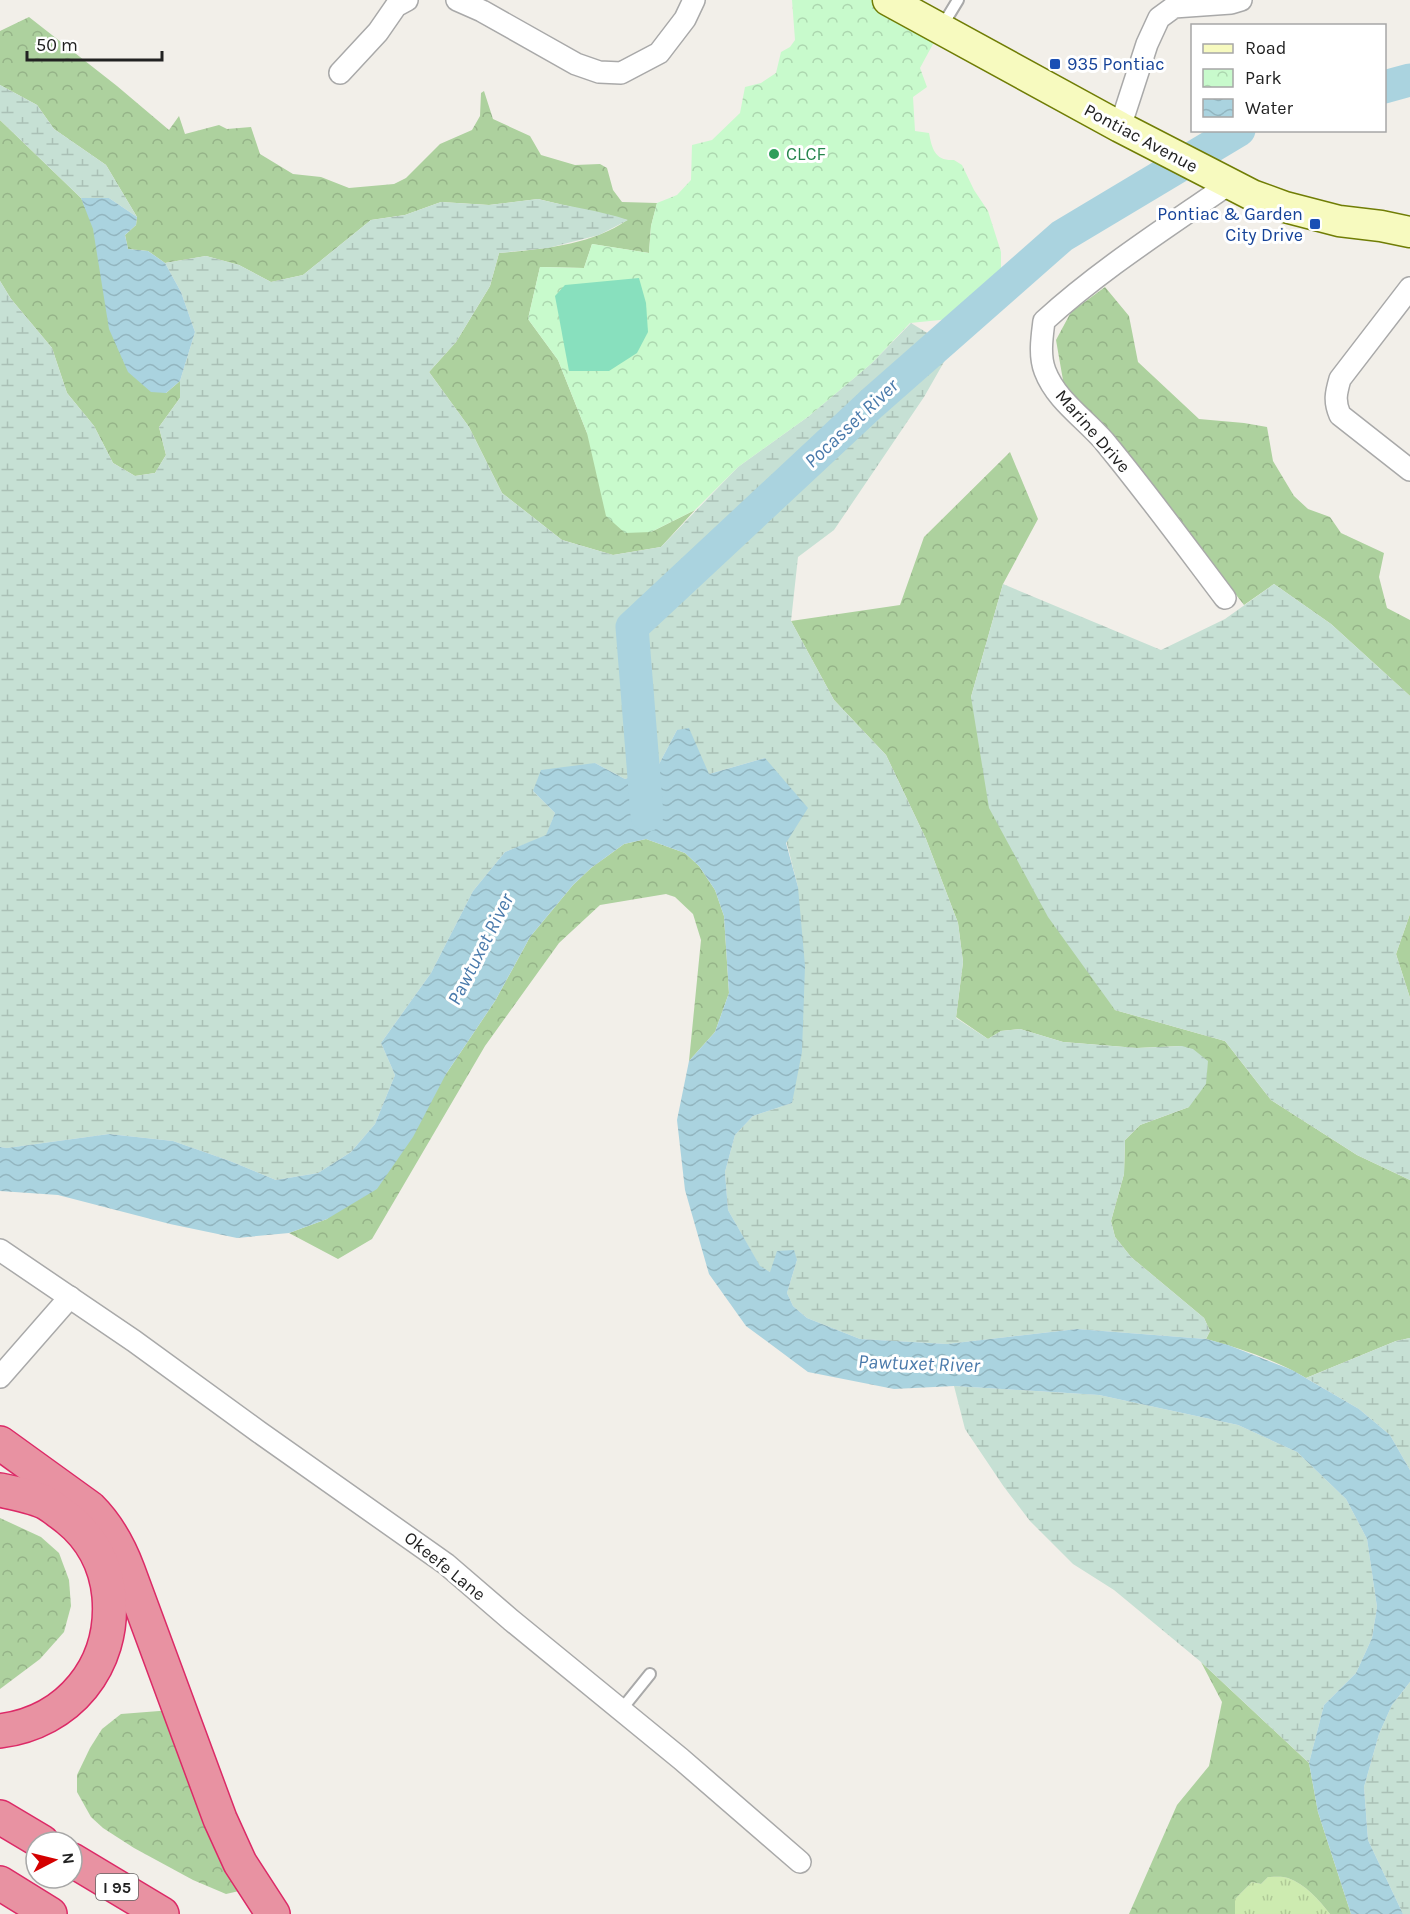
<svg xmlns="http://www.w3.org/2000/svg" width="1410" height="1914" font-family="Karla,sans-serif">
	<defs>
		<pattern id="grass-tufts" width="24" height="20" patternUnits="userSpaceOnUse" patternTransform="scale(1.5)"><rect width="24" height="20" fill="#cdebb0"/><path d="M3 7l-1-3M5 7V3M7 7l1-3M15 17l-1-3M17 17v-4M19 17l1-3" fill="none" stroke="#b0c997"/></pattern>
		<pattern id="forest-crowns" width="20" height="18" patternUnits="userSpaceOnUse" patternTransform="scale(1.5)"><rect width="20" height="18" fill="#add19e"/><path d="M2 6a3 3 0 1 1 6 0M12 15a3 3 0 1 1 6 0" fill="none" stroke="#95b388"/></pattern>
		<pattern id="wetland-marsh" width="20" height="14" patternUnits="userSpaceOnUse" patternTransform="scale(1.5)"><rect width="20" height="14" fill="#c6e0d4"/><path d="M1 5h8M5 5V1M11 12h8M15 12V8" fill="none" stroke="#aac0b6"/></pattern>
		<pattern id="park-crowns" width="20" height="18" patternUnits="userSpaceOnUse" patternTransform="scale(1.5)"><rect width="20" height="18" fill="#c8facc"/><path d="M2 6a3 3 0 1 1 6 0M12 15a3 3 0 1 1 6 0" fill="none" stroke="#acd6af"/></pattern>
		<pattern id="water-waves" width="16" height="10" patternUnits="userSpaceOnUse" patternTransform="scale(1.5)"><rect width="16" height="10" fill="#aad3df"/><path d="M0 5q4-4 8 0t8 0" fill="none" stroke="#92b5bf"/></pattern>
	</defs>
	<rect width="100%" height="100%" fill="#f2efe9"/>
	<path fill="url(#grass-tufts)" d="M 1268,1877 C 1274,1877 1282,1876 1288,1878 C 1305,1884 1319,1900 1330,1914 L 1235,1914 L 1235,1899 L 1252,1882 L 1261,1884 Z"/>
	<g fill="url(#forest-crowns)">
		<path d="M 29,17 L 117,86 L 169,130 L 179,116 L 185,134 L 219,125 L 227,129 L 251,127 L 260,154 L 293,174 L 321,177 L 349,188 L 394,184 L 406,178 L 440,144 L 472,130 L 480,116 L 481,93 L 484,91 L 493,119 L 530,136 L 541,155 L 575,165 L 600,164 L 607,168 L 613,190 L 622,202 L 657,203 L 651,226 L 649,253 L 592,244 L 584,268 L 540,267 L 528,319 L 558,360 L 587,433 L 651,532 L 695,510 L 661,547 L 613,555 L 562,540 L 502,493 L 469,427 L 429,372 L 456,342 L 490,286 L 499,253 C 542,249 592,245 627,220 L 538,199 L 489,205 L 441,202 L 405,215 L 371,220 L 303,275 L 271,282 L 239,265 L 206,256 L 165,263 L 148,251 L 128,249 L 125,235 L 136,225 L 137,217 L 106,165 L 54,129 L 37,105 L 0,85 L 0,31 Z"/>
		<polygon points="0,120 81,198 166,393 180,381 180,398 159,427 166,455 155,473 135,476 113,463 94,426 67,393 52,348 11,299 0,281"/>
		<polygon points="1105,287 1129,316 1138,362 1199,419 1244,423 1267,427 1273,461 1294,496 1308,509 1330,517 1341,533 1384,553 1379,577 1387,608 1410,620 1410,696 1331,624 1274,584 1244,605 1113,437 1064,386 1056,340 1071,312"/>
		<path d="M 1010,452 L 1038,519 L 1003,584 L 971,697 L 1115,1010 L 1225,1041 L 1271,1100 L 1357,1155 L 1410,1180 L 1410,1338 L 1396,1341 L 1306,1378 C 1276,1360 1239,1348 1206,1339 L 1210,1331 L 1204,1318 L 1131,1257 L 1115,1237 L 1111,1221 L 1124,1174 L 1125,1140 L 1140,1125 L 1189,1107 L 1182,1046 L 1137,1048 L 1063,1042 L 1020,1029 L 1001,1031 L 988,1039 L 956,1017 L 963,962 L 958,923 L 926,839 L 886,755 L 834,700 L 791,621 L 900,605 L 924,537 Z"/>
		<polygon points="646,839 685,853 699,866 715,890 724,916 729,993 715,1032 689,1061 701,940 693,914 675,897 666,894 600,905 559,943 485,1046 372,1239 338,1259 289,1233 327,1219 446,1074 495,1001 530,937 573,885 591,868 624,844"/>
		<polygon points="1410,914 1410,998 1396,954"/>
		<polygon points="0,1518 41,1537 59,1553 69,1580 71,1606 64,1632 40,1659 0,1689"/>
		<path d="M 1201,1662 L 1309,1763 L 1318,1812 L 1351,1914 L 1330,1914 C 1319,1900 1305,1884 1288,1878 C 1282,1876 1274,1877 1268,1877 L 1261,1884 L 1252,1882 L 1235,1899 L 1235,1914 L 1129,1914 L 1177,1805 L 1209,1766 L 1222,1702 Z"/>
		<polygon points="172,1710 248,1889 226,1894 193,1880 134,1848 103,1828 91,1817 77,1792 77,1775 90,1748 102,1729 121,1714"/>
	</g>
	<g fill="url(#wetland-marsh)">
		<polygon points="0,85 37,105 54,129 106,165 137,217 109,198 81,198 0,120"/>
		<path d="M 538,199 C 568,207 599,210 628,220 L 599,235 L 548,248 L 499,253 L 490,286 L 456,342 L 429,372 L 469,427 L 502,493 L 562,540 L 613,555 L 661,547 L 738,467 L 809,416 L 872,363 L 911,323 L 952,348 L 924,397 L 834,530 L 798,557 L 791,621 L 834,700 L 886,755 L 926,839 L 958,923 L 963,962 L 956,1018 L 988,1039 L 1001,1031 L 1020,1029 L 1063,1042 L 1137,1048 L 1182,1046 L 1193,1049 L 1208,1061 L 1206,1084 L 1189,1107 L 1140,1125 L 1125,1140 L 1124,1174 L 1111,1221 L 1115,1237 L 1131,1257 L 1204,1318 L 1210,1331 L 1206,1339 L 1077,1329 L 947,1344 L 860,1339 L 807,1318 L 793,1306 L 787,1293 L 797,1260 L 770,1272 L 760,1267 L 728,1210 L 725,1172 L 735,1135 L 753,1116 L 792,1103 L 798,887 L 765,758 L 709,774 L 677,730 L 658,766 L 625,779 L 595,763 L 533,791 L 555,813 L 546,836 L 505,852 L 473,891 L 431,973 L 381,1043 L 395,1075 L 375,1124 L 351,1152 L 318,1173 L 276,1180 L 230,1161 L 173,1141 L 109,1134 L 7,1148 L 0,1147 L 0,281 L 11,299 L 52,348 L 67,393 L 94,426 L 113,463 L 135,476 L 155,473 L 166,455 L 159,427 L 180,398 L 180,381 L 195,332 L 181,292 L 165,263 L 206,256 L 239,265 L 271,282 L 303,275 L 371,220 L 405,215 L 441,202 L 489,205 Z"/>
		<polygon points="1003,584 1161,650 1225,619 1274,584 1331,624 1410,696 1410,914 1396,954 1410,998 1410,1180 1357,1155 1271,1100 1225,1041 1115,1010 1048,917 989,808 971,697"/>
		<polygon points="1410,1338 1410,1470 1390,1435 1359,1409 1306,1378 1396,1341"/>
		<polygon points="954,1386 1099,1395 1238,1425 1297,1452 1346,1499 1367,1539 1377,1607 1372,1638 1356,1673 1324,1705 1309,1763 1201,1662 1114,1590 1073,1564 1030,1521 1004,1487 965,1429"/>
		<polygon points="1410,1682 1410,1914 1403,1914 1368,1840 1364,1787 1379,1734 1392,1705"/>
	</g>
	<path fill="url(#park-crowns)" d="M 792,0 L 889,0 L 939,33 L 920,68 L 927,87 L 913,97 L 915,131 L 929,133 C 932,149 935,161 954,160 L 962,165 L 974,190 L 988,211 L 1001,252 L 1001,270 L 992,299 L 960,318 L 910,323 L 872,363 L 809,416 L 738,467 L 695,510 L 651,532 L 625,533 L 606,516 L 587,433 L 558,360 L 528,319 L 540,267 L 584,268 L 592,244 L 649,253 L 651,226 L 657,203 L 677,195 L 691,180 L 692,145 L 712,140 L 740,113 L 745,87 L 761,83 L 776,73 L 781,52 L 790,47 L 795,40 Z"/>
	<polygon fill="#88e0be" points="639,278 646,303 648,332 637,353 609,371 569,371 555,296 565,285"/>
	<g fill="url(#water-waves)">
		<polygon points="81,198 109,198 137,217 136,225 125,235 128,249 148,251 165,263 181,292 195,332 180,381 166,393 151,392 128,372 109,329 93,229"/>
		<polygon points="689,728 709,774 765,758 808,808 786,843 798,887 805,966 802,1052 792,1103 753,1116 735,1135 725,1172 728,1210 760,1266 770,1272 777,1251 794,1250 797,1260 787,1293 793,1306 807,1318 860,1339 947,1344 1077,1329 1206,1339 1228,1345 1292,1370 1359,1409 1390,1435 1410,1470 1410,1682 1392,1705 1379,1734 1364,1787 1368,1840 1403,1914 1351,1914 1318,1812 1309,1763 1324,1705 1356,1673 1372,1638 1377,1607 1367,1539 1346,1499 1297,1452 1238,1425 1099,1395 954,1386 894,1389 808,1372 746,1326 709,1274 685,1190 677,1120 689,1061 715,1032 729,993 724,916 715,890 699,866 685,853 646,839 624,844 591,868 573,885 530,937 495,1001 446,1074 413,1137 377,1189 327,1219 289,1233 237,1238 170,1224 58,1195 0,1191 0,1147 7,1148 109,1134 173,1141 230,1161 276,1180 318,1173 351,1152 375,1124 395,1075 381,1043 431,973 473,891 505,852 546,835 555,813 533,791 541,770 595,763 625,779 658,766 677,730"/>
	</g>
	<g fill="none" stroke-linecap="round" stroke-linejoin="round">
		<g stroke="#aad3df" stroke-width="33">
			<polyline points="1384,87 1410,80"/>
			<polyline points="647,815 632,627 871,404 1062,236 1239,130"/>
		</g>
		<defs>
			<g id="lane">
				<polyline points="941,28 958,0"/>
				<polyline points="621,1710 650,1674"/>
			</g>
			<g id="street">
				<polyline points="457,0 482,11 576,64 599,72 621,73 659,53 685,19 694,0"/>
				<polyline points="340,73 378,32 396,6 407,0"/>
				<polyline points="1120,127 1147,44 1159,18 1174,7 1231,3 1241,0"/>
				<path d="M 1410,288 L 1340,379 C 1336,393 1334,401 1340,415 L 1410,470"/>
				<path d="M 1225,598 C 1185,545 1146,492 1104,441 C 1084,418 1056,400 1045,371 C 1039,356 1042,337 1044,321 C 1101,269 1166,228 1229,184"/>
				<polyline points="0,1250 134,1341 259,1432 446,1564 511,1620 681,1759 800,1862"/>
				<polyline points="0,1377 70,1297"/>
			</g>
			<polyline id="secondary" points="888,0 1120,127 1252,195 1285,207 1339,221 1381,226 1410,232"/>
			<g id="highway">
				<path d="M 0,1443 L 90,1508 C 108,1526 119,1546 128,1570 L 220,1819 L 240,1863 L 273,1914"/>
				<path d="M 0,1490 C 14,1493 31,1496 44,1502 C 52,1506 60,1513 67,1518 C 92,1538 106,1565 109,1596 C 115,1666 69,1722 0,1731"/>
				<polyline points="0,1817 42,1842"/>
				<polyline points="72,1860 162,1914"/>
				<polyline points="0,1883 50,1914"/>
			</g>
		</defs>
		<use href="#lane" stroke="#a9a9a9" stroke-width="14"/>
		<use href="#street" stroke="#a9a9a9" stroke-width="24"/>
		<use href="#secondary" stroke="#707d05" stroke-width="33"/>
		<use href="#highway" stroke="#dc2a67" stroke-width="36"/>
		<use href="#lane" stroke="#fff" stroke-width="10"/>
		<use href="#street" stroke="#fff" stroke-width="21"/>
		<use href="#secondary" stroke="#f7fabf" stroke-width="30"/>
		<use href="#highway" stroke="#e892a2" stroke-width="33"/>
	</g>
	<g fill="#1a4fb4" stroke="#fff" stroke-width="2">
		<rect x="1049" y="58" width="12" height="12" rx="3"/>
		<rect x="1309" y="218" width="12" height="12" rx="3"/>
	</g>
	<circle fill="#2e9e5b" stroke="#fff" stroke-width="2" cx="774" cy="154" r="6"/>
	<g text-anchor="middle" stroke-width="6" stroke-linejoin="round" paint-order="stroke">
		<rect fill="#fff" stroke="#646464" stroke-width="1.5" x="96" y="1874" width="42" height="26" rx="4.5"/>
		<g font-size="16" font-weight="bold" fill="#222">
			<text x="117" y="1893">I 95</text>
		</g>
		<g font-size="18" fill="#164399" stroke="#fff" text-anchor="start">
			<text x="1067" y="70">935 Pontiac</text>
			<text x="1303" y="220" text-anchor="end">Pontiac &amp; Garden<tspan x="1303" dy="21">City Drive</tspan></text>
		</g>
		<g font-size="18" fill="#222" stroke="#fff">
			<text transform="translate(1141 138) rotate(28)" y="6">Pontiac Avenue</text>
			<text transform="translate(1093 431) rotate(49)" y="6">Marine Drive</text>
			<text transform="translate(445 1566) rotate(39)" y="6">Okeefe Lane</text>
		</g>
		<g font-size="18" fill="#27864d" stroke="#fff" text-anchor="start">
			<text x="786" y="160">CLCF</text>
		</g>
		<g font-size="20" font-style="italic" fill="#4a7aab" stroke="#fff">
			<text transform="translate(851 423) rotate(-43)" y="7">Pocasset River</text>
			<text transform="translate(480 949) rotate(-63)" y="7">Pawtuxet River</text>
			<text transform="translate(919 1363) rotate(2)" y="7">Pawtuxet River</text>
		</g>
	</g>
	<rect x="1191" y="24" width="195" height="108" fill="#ffffff" stroke="#a7a7a7" stroke-width="1.5"/>
	<rect x="1203" y="44" width="30" height="9" fill="#f7fabf" stroke="#a7a7a7" stroke-width="1.5"/>
	<text x="1245" y="54" font-size="18" fill="#222222">Road</text>
	<rect x="1203" y="69" width="30" height="18" fill="url(#park-crowns)" stroke="#a7a7a7" stroke-width="1.5"/>
	<text x="1245" y="84" font-size="18" fill="#222222">Park</text>
	<rect x="1203" y="99" width="30" height="18" fill="url(#water-waves)" stroke="#a7a7a7" stroke-width="1.5"/>
	<text x="1245" y="114" font-size="18" fill="#222222">Water</text>
	<g transform="translate(54 1860) rotate(83)"><circle r="28" fill="#ffffff" stroke="#a7a7a7" stroke-width="1.5"/>
	<path d="M0-4.5L10 22L0 15L-10 22Z" fill="#d40000"/>
	<text y="-9" font-size="16" font-weight="bold" text-anchor="middle" fill="#222222">N</text>
	</g>
	<path d="M27 51v9h135v-9" fill="none" stroke="#222222" stroke-width="3"/>
	<text x="36" y="51" font-size="18" fill="#222222" stroke="#ffffff" stroke-width="4.5" paint-order="stroke">50 m</text>
</svg>
